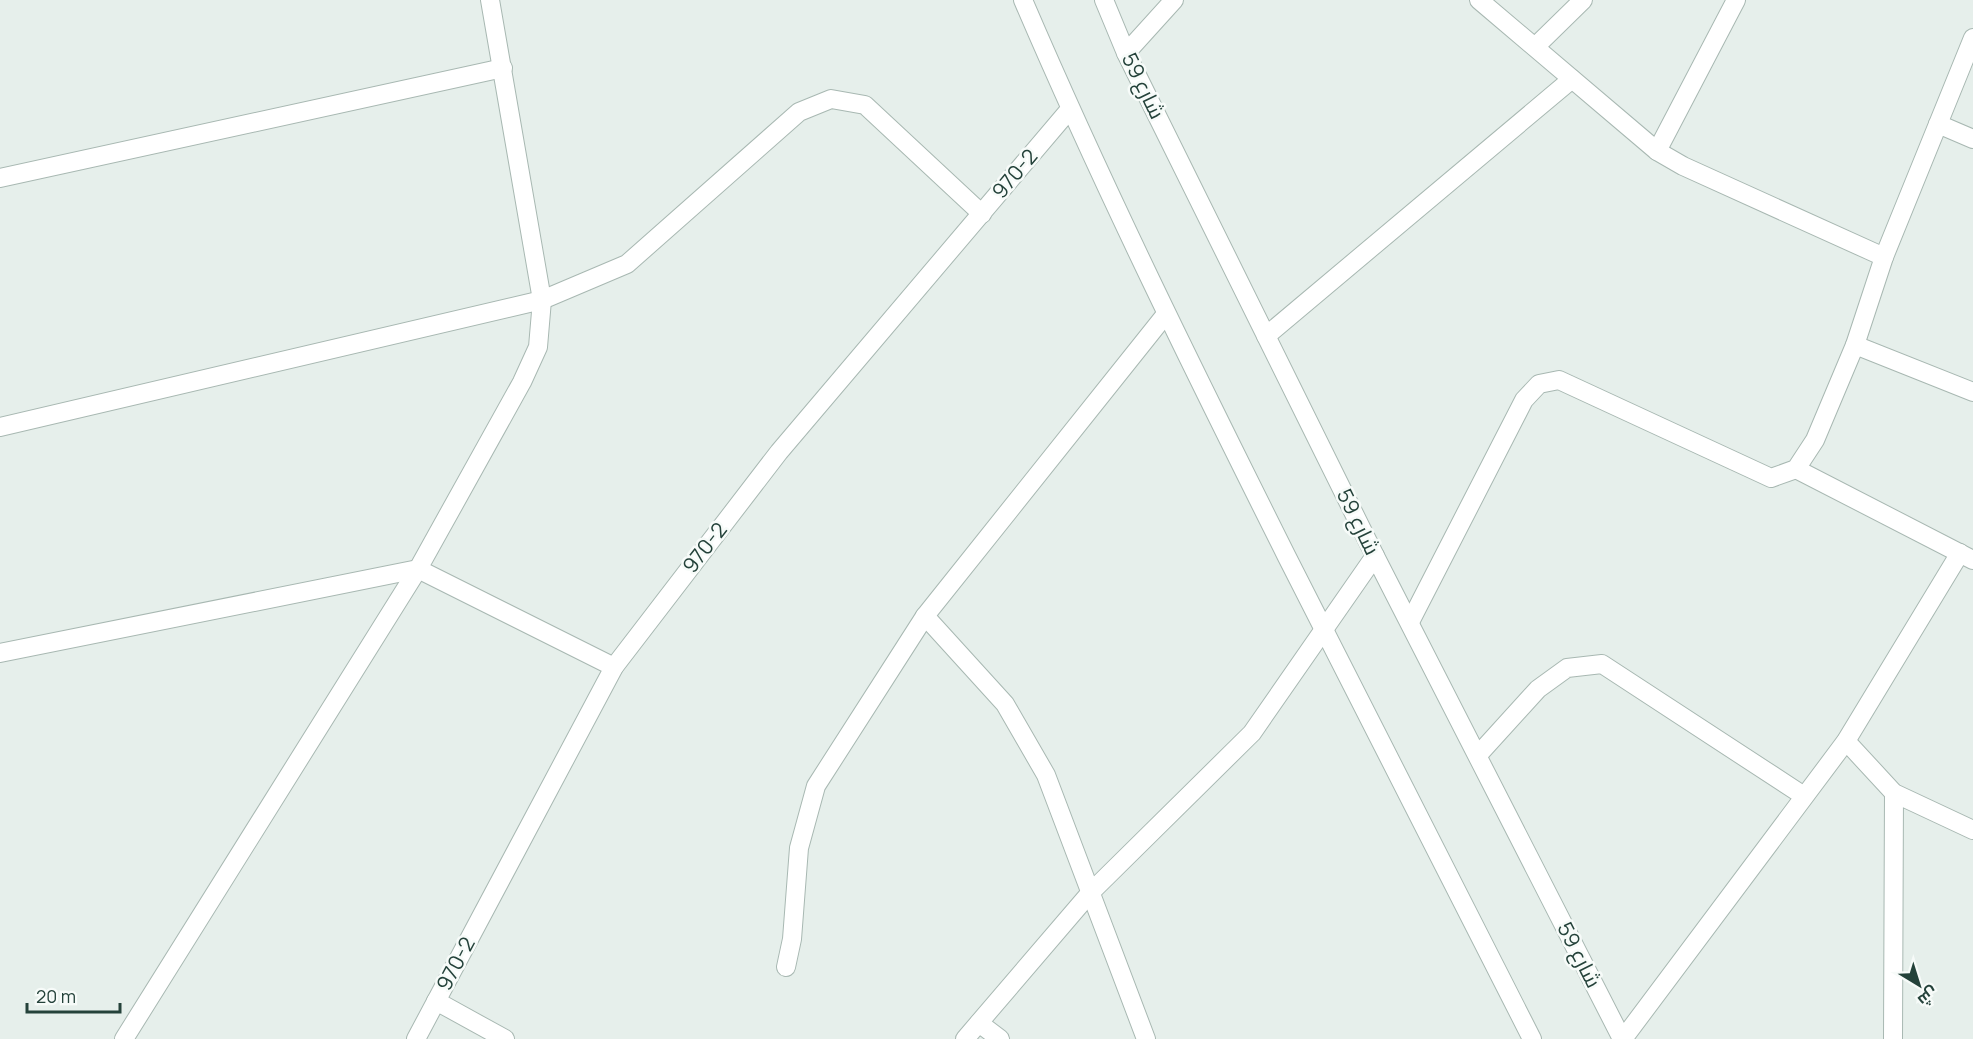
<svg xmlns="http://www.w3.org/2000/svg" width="1973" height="1039" font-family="Manrope,Cairo,sans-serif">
	<rect width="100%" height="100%" fill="#e6efeb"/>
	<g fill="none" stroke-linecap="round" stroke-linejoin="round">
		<defs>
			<g id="minor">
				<path d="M 1023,0 C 1104,189 1195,373 1287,557 C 1368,718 1449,879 1532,1039"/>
				<polyline points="1104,0 1126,53 1375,556 1622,1039"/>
				<polyline points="1479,0 1657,151 1683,166 1884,257"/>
				<polyline points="1535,47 1583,0"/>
				<polyline points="1126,53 1174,0"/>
				<polyline points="1938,124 1973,139"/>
				<polyline points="1657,151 1736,0"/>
				<polyline points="0,178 503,68"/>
				<polyline points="1266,336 1572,79"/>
				<polyline points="1855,345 1973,392"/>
				<polyline points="0,427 542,300 627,264 799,112 831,99 865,105 982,214"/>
				<polyline points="1796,469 1973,560"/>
				<polyline points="925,616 1005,704 1046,775 1146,1039"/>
				<polyline points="1410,622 1524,400 1539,384 1559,380 1771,478 1796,469 1815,440 1855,345 1884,257 1973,38"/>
				<polyline points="0,653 418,569 614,667"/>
				<polyline points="1846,741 1894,793 1973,830"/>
				<polyline points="1478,755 1538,689 1567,668 1602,664 1804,796"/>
				<polyline points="786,967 792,939 799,848 816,786 925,616 1166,314"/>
				<polyline points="436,1001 505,1039"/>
				<polyline points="979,1023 1000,1039"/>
				<polyline points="124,1039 418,569 522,382 538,347 542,300 490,0"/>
				<polyline points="416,1039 614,667 779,452 1070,109"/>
				<polyline points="965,1039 1090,893 1252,733 1375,556"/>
				<polyline points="1623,1039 1846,741 1960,553"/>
				<polyline points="1893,1039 1894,793"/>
			</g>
		</defs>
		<use href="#minor" stroke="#a8b8b2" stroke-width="20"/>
		<use href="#minor" stroke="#fff" stroke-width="18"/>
	</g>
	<g text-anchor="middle" stroke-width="5" stroke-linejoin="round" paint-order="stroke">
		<g font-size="21" fill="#24423a" stroke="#f7fbf9">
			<text transform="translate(1143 86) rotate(64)" y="7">شارع 59</text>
			<text transform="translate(1015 174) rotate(-50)" y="7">970-2</text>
			<text transform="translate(1358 522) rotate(64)" y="7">شارع 59</text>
			<text transform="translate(705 548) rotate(-52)" y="7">970-2</text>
			<text transform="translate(1579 955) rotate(63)" y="7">شارع 59</text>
			<text transform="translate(456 964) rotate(-62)" y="7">970-2</text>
		</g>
	</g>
	<g transform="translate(1919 985) rotate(142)" stroke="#f7fbf9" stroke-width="4.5" paint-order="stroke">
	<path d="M0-4.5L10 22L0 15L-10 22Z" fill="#24423a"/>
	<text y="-9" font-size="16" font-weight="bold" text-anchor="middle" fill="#24423a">ش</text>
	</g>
	<path d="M27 1003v9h93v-9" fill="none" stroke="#24423a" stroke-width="3"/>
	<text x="36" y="1003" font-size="18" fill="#24423a" stroke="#f7fbf9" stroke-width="4.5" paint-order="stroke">20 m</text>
</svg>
